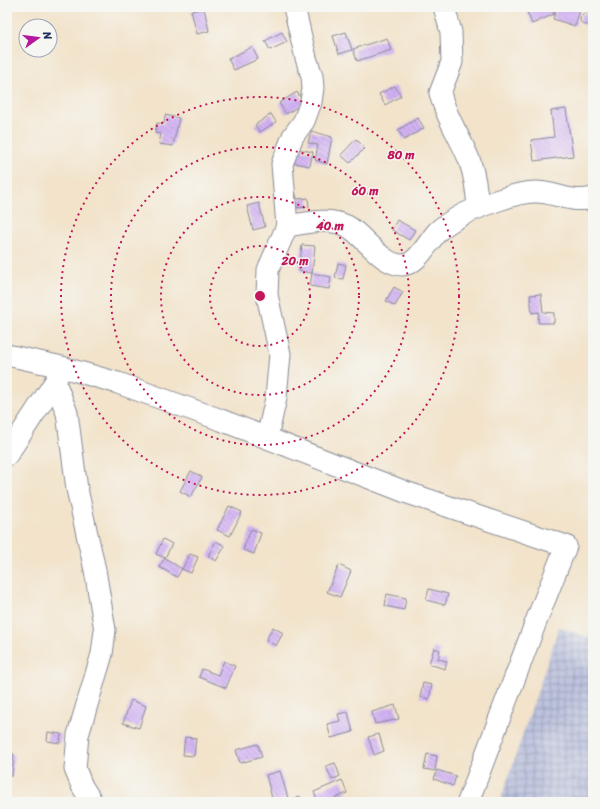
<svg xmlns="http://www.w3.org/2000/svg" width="600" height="809" font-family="Sriracha,sans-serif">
	<defs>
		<pattern id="industrial-grid" width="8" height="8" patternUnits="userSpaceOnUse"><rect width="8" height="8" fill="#bdc3de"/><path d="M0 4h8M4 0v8" fill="none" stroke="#999fb7"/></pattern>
		<pattern id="building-back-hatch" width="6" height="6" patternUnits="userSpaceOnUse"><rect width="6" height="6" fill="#d3b3f4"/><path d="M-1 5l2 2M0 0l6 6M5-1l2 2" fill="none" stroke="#aa92c9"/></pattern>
	</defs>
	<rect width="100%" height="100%" fill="#f6f6f2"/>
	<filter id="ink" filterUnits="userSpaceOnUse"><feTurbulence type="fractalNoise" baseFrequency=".025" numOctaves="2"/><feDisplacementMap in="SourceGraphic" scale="8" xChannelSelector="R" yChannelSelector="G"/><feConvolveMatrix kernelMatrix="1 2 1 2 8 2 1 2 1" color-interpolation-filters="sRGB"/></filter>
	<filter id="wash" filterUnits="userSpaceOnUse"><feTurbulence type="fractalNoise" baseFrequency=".012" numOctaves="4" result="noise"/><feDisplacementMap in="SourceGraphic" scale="16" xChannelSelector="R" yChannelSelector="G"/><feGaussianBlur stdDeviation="0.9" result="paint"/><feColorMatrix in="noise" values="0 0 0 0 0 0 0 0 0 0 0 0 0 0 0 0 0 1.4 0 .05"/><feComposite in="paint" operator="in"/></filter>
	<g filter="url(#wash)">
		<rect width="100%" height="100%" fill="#f2e3ca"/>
		<polygon fill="url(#industrial-grid)" points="559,627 593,639 593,802 500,802"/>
		<g id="blocks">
			<g fill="url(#building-back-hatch)">
				<polygon points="525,7 551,7 554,14 532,24"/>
				<polygon points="557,7 570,7 580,10 575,26 553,19"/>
				<polygon points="204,8 209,31 197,34 191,11"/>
				<circle cx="586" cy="19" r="6"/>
				<polygon points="282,32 287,42 270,50 265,41"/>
				<polygon points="346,32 352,50 339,54 333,36"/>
				<polygon points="387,38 391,50 357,61 353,49"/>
				<polygon points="252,47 258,59 234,70 228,59"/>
				<polygon points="395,86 401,96 385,105 379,94"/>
				<polygon points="297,92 304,103 286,114 279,103"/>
				<polygon points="566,109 573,156 534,161 531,140 554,137 551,111"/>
				<polygon points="271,114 276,122 260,132 255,125"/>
				<polygon points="165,115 179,118 173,146 159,144 161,134 155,133 157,123 164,124"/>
				<polygon points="418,118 424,128 404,140 398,130"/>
				<polygon points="311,131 332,137 327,164 315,160 318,145 308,143"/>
				<polygon points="356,139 365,148 350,163 341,155"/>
				<polygon points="292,148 313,152 310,166 289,162"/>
				<polygon points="295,191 297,199 308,198 309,207 291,208 288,192"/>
				<polygon points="259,203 265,227 253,230 247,206"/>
				<polygon points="397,220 415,230 409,240 392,230"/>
				<polygon points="302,245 315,246 312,273 299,271"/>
				<polygon points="338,263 346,265 343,279 335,278"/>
				<polygon points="312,273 331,277 329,289 310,286"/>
				<polygon points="394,287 403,292 395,306 386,301"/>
				<polygon points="541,294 543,312 554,313 554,323 538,323 539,312 532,313 530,295"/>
				<polygon points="191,471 202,477 191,497 180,491"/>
				<polygon points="229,506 242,512 230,536 217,530"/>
				<polygon points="251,529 261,533 254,554 243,550"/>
				<polygon points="163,539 172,544 165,558 156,554"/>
				<polygon points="216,541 225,546 216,561 208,556"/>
				<polygon points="190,554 198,557 191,573 182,569 177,577 159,567 165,558 182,569"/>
				<polygon points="339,565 351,571 340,597 327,592"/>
				<polygon points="429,589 448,594 445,605 426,600"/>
				<polygon points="387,594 406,598 404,610 385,606"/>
				<polygon points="273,627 283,633 276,646 266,640"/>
				<polygon points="434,648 440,650 438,659 447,661 445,669 429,664"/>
				<polygon points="224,661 235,666 226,688 199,677 202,669 218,675"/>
				<polygon points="423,683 432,685 429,699 420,697"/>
				<polygon points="131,700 146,706 139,728 123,723"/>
				<polygon points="395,705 399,719 375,724 372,712"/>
				<polygon points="348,712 353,732 331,738 327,724 340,721 338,714"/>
				<polygon points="48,732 61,734 60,743 47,741"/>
				<polygon points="379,734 384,751 374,755 368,737"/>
				<polygon points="185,737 196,738 194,756 183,755"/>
				<polygon points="258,744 262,757 240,763 236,750"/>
				<polygon points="7,754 14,754 12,776 7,776"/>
				<polygon points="427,754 437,756 435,771 424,769"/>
				<polygon points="335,763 340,776 332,780 326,766"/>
				<polygon points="437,770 456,776 453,786 434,779"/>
				<polygon points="280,771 288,798 273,802 266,775"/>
				<polygon points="342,780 347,793 327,802 318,802 314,792"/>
				<polygon points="300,796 302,802 282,802"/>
			</g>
		</g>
	</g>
	<g filter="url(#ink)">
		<use href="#blocks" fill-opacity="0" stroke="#868994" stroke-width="1"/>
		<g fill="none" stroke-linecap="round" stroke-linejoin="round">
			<defs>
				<g id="minor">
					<path d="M 444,7 L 451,32 L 452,62 L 440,93 C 446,118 461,138 470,162 C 475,177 477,193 478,208"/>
					<path d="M 287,226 C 307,223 328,217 347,226 C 363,234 382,266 403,265 C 418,264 428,242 437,232 C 444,225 453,220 462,215 C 478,207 516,192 534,192 C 554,191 569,204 593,198"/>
					<polyline points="7,355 62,367 118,383 221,420 408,493 566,546 537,619 468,802"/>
					<polyline points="55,382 67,413 77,489 95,570 105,630 102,654 78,735 75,769 82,786 92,802"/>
					<polyline points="267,438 276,398 280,354 267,295 268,270 287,226 282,164 293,136 304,121 311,102 313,88 312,76 306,58 294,7"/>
					<polyline points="7,455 55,382 59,373"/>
				</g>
			</defs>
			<use href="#minor" stroke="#868994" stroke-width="23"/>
			<use href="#minor" stroke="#fff" stroke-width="21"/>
		</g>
	</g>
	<g fill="none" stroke="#c2185b" stroke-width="2" stroke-dasharray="2 4">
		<circle cx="260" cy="296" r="50"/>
		<circle cx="260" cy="296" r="99"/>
		<circle cx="260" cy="296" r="149"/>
		<circle cx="260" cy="296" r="199"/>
	</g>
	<circle cx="260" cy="296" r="6" fill="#c2185b" stroke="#f6f6f2" stroke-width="2"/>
	<g font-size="12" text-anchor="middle" font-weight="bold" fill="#c2185b" stroke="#f6f6f2" stroke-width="3" stroke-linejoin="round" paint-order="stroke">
		<text x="401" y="159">80 m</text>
		<text x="365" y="195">60 m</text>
		<text x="330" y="230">40 m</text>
		<text x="295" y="265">20 m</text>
	</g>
	<rect width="600" height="809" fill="none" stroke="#f6f6f2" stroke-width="24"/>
	<g transform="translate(38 38) rotate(76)"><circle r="19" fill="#f6f6f2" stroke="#9ea6b7"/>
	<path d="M0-3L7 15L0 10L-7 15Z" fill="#b5179e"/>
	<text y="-6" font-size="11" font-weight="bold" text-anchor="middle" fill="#1b2f5e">N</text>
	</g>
</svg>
